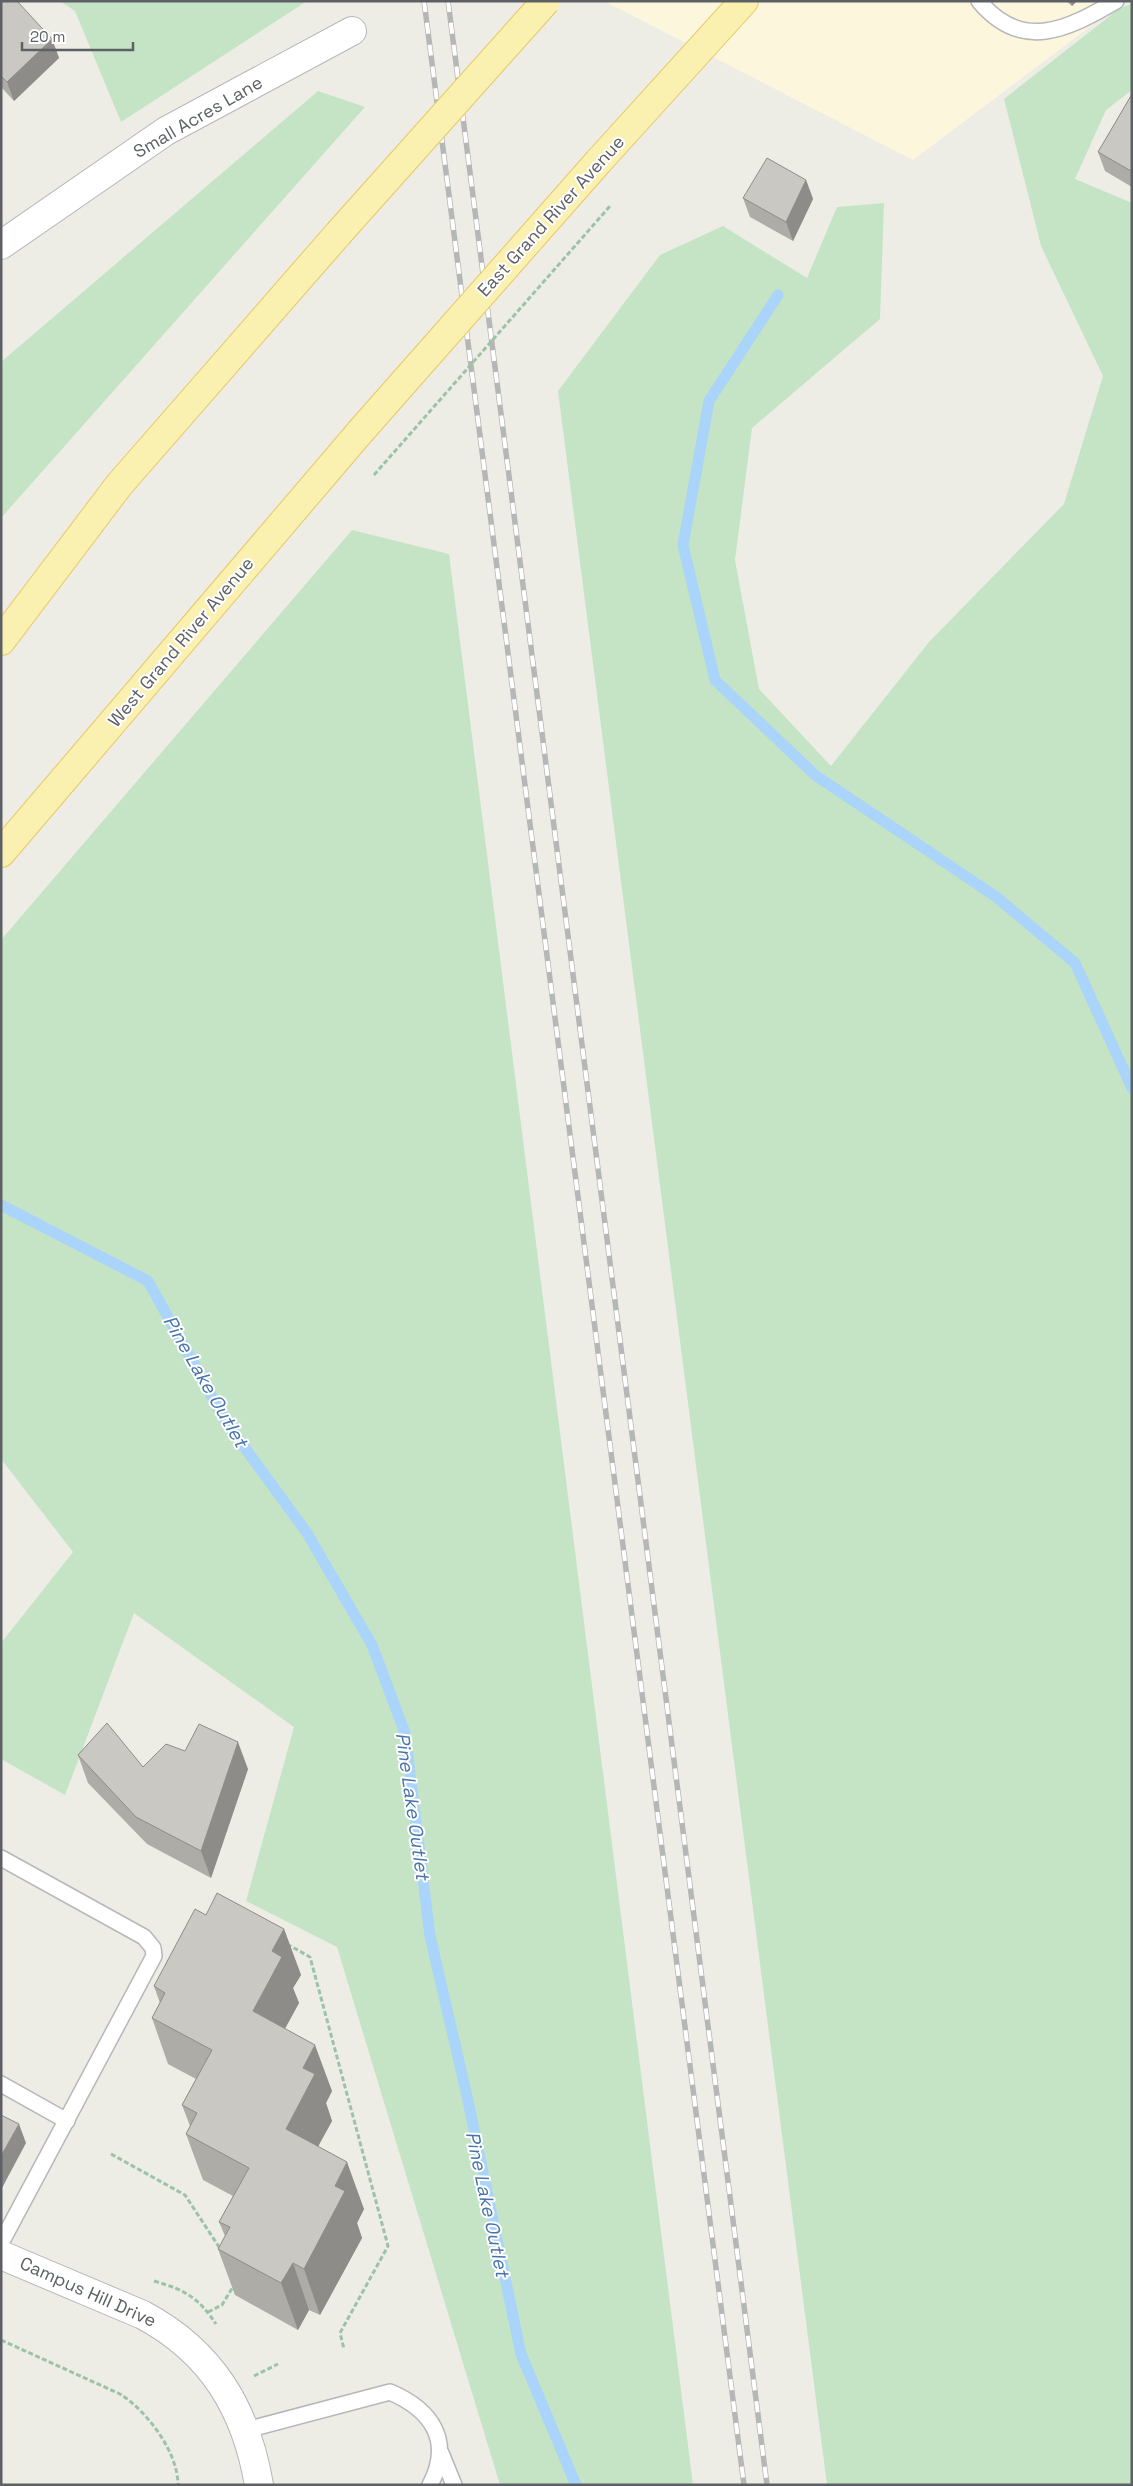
<svg xmlns="http://www.w3.org/2000/svg" width="1133" height="2486" font-family="'Space Grotesk',sans-serif">
	<rect width="100%" height="100%" fill="#eeede5"/>
	<polygon fill="#fcf6dd" points="604,1 1130,1 1120,4 913,160"/>
	<g fill="#c4e4c5">
		<polygon points="60,1 307,1 121,122 75,11"/>
		<polygon points="1132,4 1132,90 1106,110 1075,179 1132,203 1132,2485 827,2485 558,391 660,255 723,226 807,278 837,207 884,203 880,319 752,428 735,560 759,689 831,766 929,642 1064,504 1103,376 1041,246 1004,99 1120,8"/>
		<polygon points="318,91 365,107 1,518 1,362"/>
		<polygon points="352,530 449,554 693,2485 500,2485 337,1947 246,1901 294,1727 134,1613 65,1795 1,1759 1,1643 73,1552 1,1459 1,940"/>
	</g>
	<g fill="none" stroke-linecap="round" stroke-linejoin="round">
		<g stroke="#aad4f9" stroke-width="11">
			<polyline points="778,295 709,401 683,545 715,680 815,775 995,896 1075,963 1132,1088"/>
			<polyline points="1,1205 148,1281 226,1422 307,1533 372,1645 405,1733 430,1936 467,2096 521,2354 576,2485"/>
		</g>
		<defs>
			<g id="service">
				<path d="M 979,1 C 1022,53 1068,29 1116,1"/>
				<polyline points="1,1858 144,1937 153,1948 154,1956 1,2243"/>
				<polyline points="1,2084 67,2121"/>
				<path d="M 246,2430 L 390,2392 C 432,2410 453,2441 430,2485"/>
				<polyline points="441,2453 454,2485"/>
			</g>
			<g id="minor">
				<polyline points="1,245 166,131 352,31"/>
				<path d="M 1,2255 L 143,2315 C 212,2352 246,2409 259,2485"/>
			</g>
			<g id="primary">
				<polyline points="598,162 744,1"/>
				<polyline points="1,641 119,485 338,234"/>
				<polyline points="1,853 360,432"/>
			</g>
		</defs>
		<use href="#service" stroke="#b5b7bb" stroke-width="18"/>
		<use href="#minor" stroke="#b5b7bb" stroke-width="30"/>
		<use href="#primary" stroke="#e8c865" stroke-width="30"/>
		<g stroke="#9cc2a8" stroke-width="3" stroke-dasharray="5 2.5" stroke-linecap="butt">
			<polyline points="287,1944 310,1957 388,2246 340,2333 344,2349"/>
			<polyline points="111,2154 185,2195 221,2250"/>
			<path d="M 154,2281 C 185,2290 198,2297 216,2324"/>
			<polyline points="208,2312 222,2305 234,2285"/>
			<path d="M 1,2340 L 120,2394 C 147,2411 178,2452 178,2485"/>
			<polyline points="254,2376 278,2364"/>
		</g>
		<use href="#service" stroke="#fff" stroke-width="15"/>
		<use href="#minor" stroke="#fff" stroke-width="28"/>
		<use href="#primary" stroke="#faf0af" stroke-width="28"/>
		<defs>
			<g id="rail">
				<polyline points="424,1 744,2485"/>
				<polyline points="448,1 767,2485"/>
			</g>
		</defs>
		<use href="#rail" stroke="#b5b6b6" stroke-width="5.5"/>
		<use href="#rail" stroke="#fff" stroke-width="4" stroke-dasharray="11" stroke-linecap="butt"/>
		<defs>
			<g id="primary-bridge">
				<polyline points="338,234 546,1"/>
				<polyline points="360,432 598,162"/>
			</g>
		</defs>
		<use href="#primary-bridge" stroke="#e8c865" stroke-width="30" stroke-linecap="butt"/>
		<polyline stroke="#9cc2a8" stroke-width="3" stroke-dasharray="5 2.5" stroke-linecap="butt" points="374,475 611,205"/>
		<use href="#primary-bridge" stroke="#faf0af" stroke-width="28"/>
	</g>
	<g fill="#aeaca7">
		<polygon points="1,1 52,39 59,58 14,101 1,87"/>
		<polygon points="1066,1 1077,1 1072,6"/>
		<polygon points="1132,94 1132,187 1105,171 1098,152"/>
		<polygon points="806,180 813,199 793,241 750,217 743,198"/>
		<polygon points="185,1751 248,1769 211,1878 147,1844 88,1783 78,1755 143,1767"/>
		<polygon points="206,1915 284,1929 301,1975 293,1988 299,2003 285,2029 332,2091 326,2103 332,2121 318,2147 364,2209 357,2223 362,2238 320,2315 309,2310 298,2330 235,2295 218,2249 225,2236 219,2222 233,2196 203,2180 186,2134 190,2126 182,2105 196,2079 168,2064 152,2018 160,2003 154,1986"/>
	</g>
	<g fill="#8d8c88">
		<polygon points="1070,1 1077,1 1072,6"/>
		<polygon points="52,39 59,58 14,101 7,82"/>
		<polygon points="806,180 813,199 793,241 786,222"/>
		<polygon points="238,1742 248,1769 211,1878 201,1851"/>
		<polygon points="284,1929 301,1975 293,1988 299,2003 269,2057 253,2011 272,1951"/>
		<polygon points="315,2045 332,2091 326,2103 332,2121 302,2175 286,2129 303,2068"/>
		<polygon points="19,2124 26,2143 2,2188 1,2156"/>
		<polygon points="347,2162 364,2209 357,2223 362,2238 320,2315 304,2269 335,2186"/>
		<polygon points="293,2263 309,2310 298,2330 281,2283"/>
	</g>
	<g fill="#cac8c2" stroke="#8d8c88">
		<polygon points="1,1 17,1 52,39 7,82 1,76"/>
		<polygon points="1132,94 1132,170 1131,171 1098,152"/>
		<polygon points="767,158 806,180 786,222 743,198"/>
		<polygon points="107,1723 143,1767 166,1744 185,1751 199,1724 238,1742 201,1851 136,1817 78,1755"/>
		<polygon points="217,1893 284,1929 272,1951 282,1957 253,2011 315,2045 303,2068 315,2074 286,2129 347,2162 335,2186 345,2191 304,2269 293,2263 281,2283 218,2249 230,2227 219,2222 249,2168 186,2134 197,2113 182,2105 212,2050 152,2018 165,1993 154,1986 195,1909 206,1915"/>
		<polygon points="1,2115 19,2124 1,2156"/>
	</g>
	<g text-anchor="middle" stroke-width="4" stroke-linejoin="round" paint-order="stroke">
		<g font-size="18" fill="#5d6065" stroke="#fff">
			<text transform="translate(198 117) rotate(-30)" y="6">Small Acres Lane</text>
			<text transform="translate(551 216) rotate(-48)" y="6">East Grand River Avenue</text>
			<text transform="translate(181 642) rotate(-50)" y="6">West Grand River Avenue</text>
			<text transform="translate(88 2292) rotate(24)" y="6">Campus Hill Drive</text>
		</g>
		<g font-size="19" font-style="italic" fill="#4874ab" stroke="#fff">
			<text transform="translate(206 1381) rotate(60)" y="7">Pine Lake Outlet</text>
			<text transform="translate(413 1806) rotate(82)" y="7">Pine Lake Outlet</text>
			<text transform="translate(488 2204) rotate(78)" y="7">Pine Lake Outlet</text>
		</g>
	</g>
	<rect width="1133" height="2486" fill="none" stroke="#5d6065" stroke-width="5"/>
	<path d="M22 42v8h111v-8" fill="none" stroke="#5d6065" stroke-width="2.5"/>
	<text x="30" y="42" font-size="15" fill="#5d6065" stroke="#ffffff" stroke-width="4" paint-order="stroke">20 m</text>
</svg>
